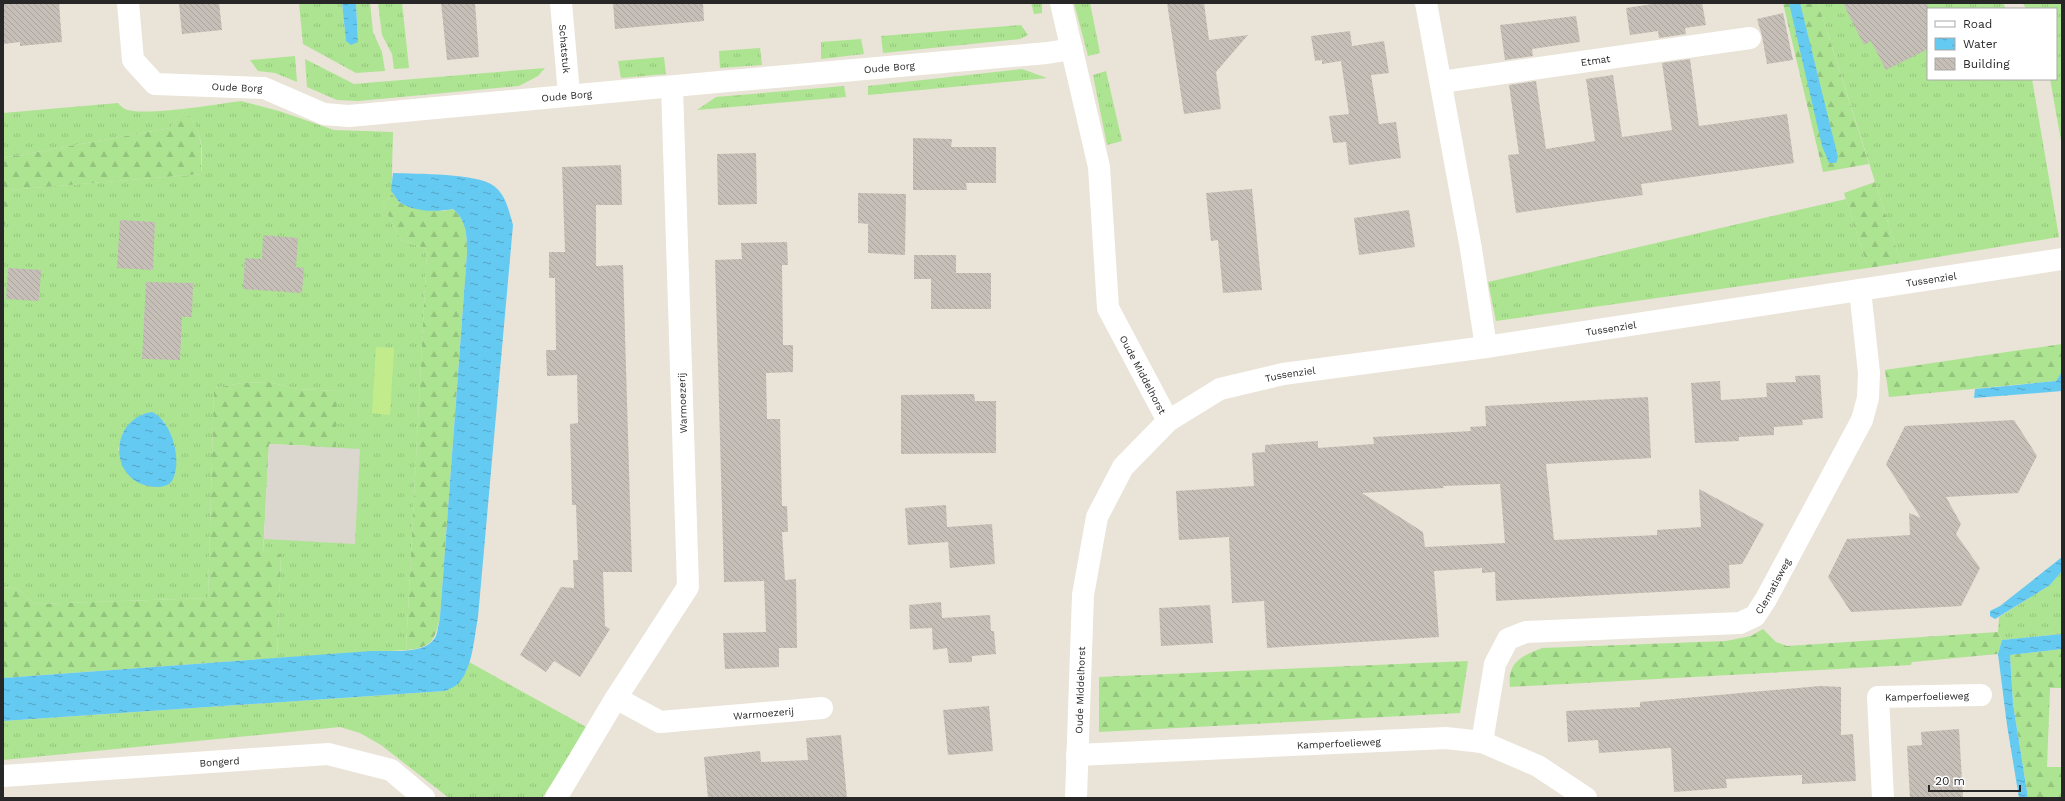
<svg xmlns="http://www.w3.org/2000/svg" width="2065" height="801" font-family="'Work Sans',sans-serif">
	<defs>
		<pattern id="grass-tufts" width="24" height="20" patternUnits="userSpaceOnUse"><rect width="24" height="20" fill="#ace491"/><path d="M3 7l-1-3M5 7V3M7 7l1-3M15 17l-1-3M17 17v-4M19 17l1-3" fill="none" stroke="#94c47d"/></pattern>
		<pattern id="forest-firs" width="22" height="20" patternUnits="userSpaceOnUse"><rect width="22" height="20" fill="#ace491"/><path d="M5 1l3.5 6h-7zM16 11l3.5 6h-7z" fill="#94c47d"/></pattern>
		<pattern id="water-ripples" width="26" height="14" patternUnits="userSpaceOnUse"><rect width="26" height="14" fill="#65caf2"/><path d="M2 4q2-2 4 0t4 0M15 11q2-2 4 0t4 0" fill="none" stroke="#53a4c4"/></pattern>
		<pattern id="building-back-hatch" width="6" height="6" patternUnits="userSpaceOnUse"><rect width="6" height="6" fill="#c5bfb7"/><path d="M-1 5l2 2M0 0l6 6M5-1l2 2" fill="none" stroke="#a9a49d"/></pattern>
	</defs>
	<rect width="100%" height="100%" fill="#eae3d7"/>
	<g fill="url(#grass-tufts)" fill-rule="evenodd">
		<polygon points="299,3 342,3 346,41 358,41 356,3 370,3 373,32 382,52 385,71 356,73 303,44"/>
		<polygon points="378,3 402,3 409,68 394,69 392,54 382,35"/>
		<polygon points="1031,3 1042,3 1042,13 1034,14"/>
		<polygon points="1074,3 1090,3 1100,53 1088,56"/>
		<polygon points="1818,3 2003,3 2006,9 1928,9 1928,79 2032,79 2059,237 1901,263"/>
		<polygon points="2023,3 2062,3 2062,146 2050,79 2056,79 2056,9 2026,9"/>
		<polygon points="1021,25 1028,35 1020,39 883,53 881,36"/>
		<polygon points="861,39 864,54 821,59 821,42"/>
		<polygon points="760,48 762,65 720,68 719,51"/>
		<polygon points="295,56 297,82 275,73 258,71 250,60"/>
		<polygon points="664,57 666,74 621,78 618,61"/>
		<polygon points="305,59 354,84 545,68 538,76 519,86 358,101 337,100 307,87"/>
		<polygon points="1022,69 1047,78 868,95 868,86"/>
		<polygon points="1106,71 1122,141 1107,145 1093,75"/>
		<polygon points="844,86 846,97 697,110 716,97"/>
		<path d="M 241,101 L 279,111 L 334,130 L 393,132 C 393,141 391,190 393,193 L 383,205 L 401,240 L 427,249 L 406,650 L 277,658 L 281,555 L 263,553 L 264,539 L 337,391 L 299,389 L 268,382 L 242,383 L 214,388 L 208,598 L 35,604 L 18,589 L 3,587 L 3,240 L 8,190 L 201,174 C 204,145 202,134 185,109 L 170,128 L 3,158 L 3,113 L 118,103 C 120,105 123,108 125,109 C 143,117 219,104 241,101 ZM 164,421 C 173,440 179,459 173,479 L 118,450 L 123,432 Z"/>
		<polygon points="1846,199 1868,268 1496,321 1488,282"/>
		<polygon points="2062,571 2062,634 2002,640 1998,632 1999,617 2050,585"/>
		<polygon points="469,662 588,728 542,798 449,798 381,745 360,733 340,727 3,760 3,721 445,691 466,672"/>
	</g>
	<g fill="url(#forest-firs)">
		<polygon points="1783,3 1818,3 1869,164 1823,172"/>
		<path d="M 185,109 C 203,135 202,143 201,174 L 9,190 L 3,240 L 3,158 L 170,128 Z"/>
		<polygon points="1875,182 1901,263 1868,268 1844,193"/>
		<path d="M 393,193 L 400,203 L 443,211 L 453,209 C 467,221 467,236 467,253 L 440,617 C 435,640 432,648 406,650 L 427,249 L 401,240 L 383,205 Z"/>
		<polygon points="2062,344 2062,372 2056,381 1889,397 1885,370"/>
		<polygon points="268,382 299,389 337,391 336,447 269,444 263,552 281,554 277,658 3,678 3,587 18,589 35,604 208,598 214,388 242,383"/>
		<path d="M 1763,629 L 1776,642 L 1787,646 L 1998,632 L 2002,640 L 1998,654 L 1912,662 L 1911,665 L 1510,687 C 1507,662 1522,656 1542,648 L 1726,641 L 1751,636 Z"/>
		<polygon points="2062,649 2062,688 2050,688 2047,767 2062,767 2062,798 2028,798 2013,704 2010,655"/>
		<polygon points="1468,661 1460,713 1099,732 1099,677"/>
	</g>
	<polygon fill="#c2ec8c" points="376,347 394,348 390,415 372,413"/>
	<polygon fill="#dbd6ce" points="269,444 360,449 355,544 264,539"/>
	<g fill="url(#water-ripples)">
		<polygon points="342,3 356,3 358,42 351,45 346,41"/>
		<polygon points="1789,3 1800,3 1838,157 1836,163 1829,163 1822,146"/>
		<path d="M 393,173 C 416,174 478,173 494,186 C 506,195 509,211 513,225 L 478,617 C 474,638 473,666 459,683 C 455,687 449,689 445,691 L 3,721 L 3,678 L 371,651 C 389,650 426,656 436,636 C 438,630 439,623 440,617 L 467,253 C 467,236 467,221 453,209 C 438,212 414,212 401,203 C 397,201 394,194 391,191 Z"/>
		<polygon points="2062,372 2062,391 1974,398 1975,389 2056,381"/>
		<path d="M 152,412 C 172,421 182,460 173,479 C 170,485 164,487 157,487 C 108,486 107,419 152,412 Z"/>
		<polygon points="2062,557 2062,571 2050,585 1995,619 1990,616 1990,611 2000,606"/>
		<polygon points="2062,634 2062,649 2010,655 2013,704 2028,798 2019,798 2007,725 1998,654 2002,640"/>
	</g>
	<g fill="url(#building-back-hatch)" fill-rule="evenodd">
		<polygon points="3,3 59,3 62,42 20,46 20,42 3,44"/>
		<polygon points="179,3 219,3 222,30 182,34"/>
		<polygon points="441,3 475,3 479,57 447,60"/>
		<polygon points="613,3 703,3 704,21 615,29"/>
		<polygon points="1167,3 1204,3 1209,40 1248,35 1216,72 1221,109 1184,114"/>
		<polygon points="1659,3 1702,3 1706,25 1685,28 1686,34 1659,38 1658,31 1630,35 1626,8"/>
		<polygon points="1843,3 1928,3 1928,49 1886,70 1871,41 1864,45"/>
		<polygon points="1783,13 1793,60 1767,64 1762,36 1757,19"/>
		<polygon points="1576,16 1580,42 1532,49 1533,56 1505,60 1500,25"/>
		<polygon points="1350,31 1352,46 1384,41 1389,73 1371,75 1379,124 1396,122 1401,158 1349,165 1346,142 1333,143 1329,116 1349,114 1341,61 1322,64 1322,60 1315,61 1311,36"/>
		<polygon points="1690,59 1699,126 1787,114 1794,163 1641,184 1643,195 1516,213 1508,155 1519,154 1509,85 1536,81 1546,149 1595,141 1586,79 1613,75 1622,137 1672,130 1662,63"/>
		<polygon points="913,138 952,139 951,147 996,147 996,183 966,183 967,190 913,190"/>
		<polygon points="756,153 757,204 718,205 717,154"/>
		<polygon points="621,165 622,205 596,205 596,266 623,265 632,572 603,572 605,626 610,629 580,677 554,661 546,672 520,655 561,587 574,588 573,560 578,560 576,505 572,505 570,424 578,423 577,375 547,376 546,350 556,350 555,278 549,278 549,252 565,252 562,167"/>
		<polygon points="1252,189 1262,290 1223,293 1218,240 1211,241 1206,193"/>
		<polygon points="858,193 906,194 905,255 868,253 868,224 858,223"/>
		<polygon points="1409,210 1415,247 1359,255 1354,218"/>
		<polygon points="120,220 155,222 153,270 117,268"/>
		<polygon points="263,235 298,238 296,267 304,268 302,293 243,289 245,258 262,259"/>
		<polygon points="787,242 788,265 782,265 783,345 793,345 793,372 766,373 767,419 780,419 782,506 787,506 788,532 782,532 785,580 796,579 797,648 779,648 779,667 725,669 723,633 766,632 764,581 724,582 715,260 742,259 741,243"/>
		<polygon points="914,255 956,255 956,273 991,273 991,309 931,309 931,279 914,279"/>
		<polygon points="8,268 41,270 39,301 6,299"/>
		<polygon points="146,282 193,283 192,317 182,317 180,360 142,359"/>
		<polygon points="1820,375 1823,418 1802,420 1803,425 1774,427 1774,435 1739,437 1739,441 1695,443 1691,383 1720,381 1721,400 1767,397 1766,383 1796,382 1795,376"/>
		<polygon points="974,394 975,401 996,401 996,453 901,454 901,395"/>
		<path d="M 1648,397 L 1651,458 L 1546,464 L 1554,540 L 1657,535 L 1657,530 L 1701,527 L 1699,489 L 1764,524 L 1742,564 L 1729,565 L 1730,588 L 1496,601 L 1495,572 L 1482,573 L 1482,568 L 1434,571 L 1439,637 L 1267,648 L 1264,601 L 1232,603 L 1229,537 L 1179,540 L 1176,491 L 1254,486 L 1252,453 L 1265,452 L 1265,445 L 1318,441 L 1318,448 L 1374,444 L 1373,437 L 1471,431 L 1470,427 L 1486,426 L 1485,406 ZM 1500,484 L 1505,543 L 1425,547 L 1423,532 L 1362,493 L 1444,488 L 1443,486 Z"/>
		<polygon points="2014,420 2037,456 2018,493 1946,497 1961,524 1956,534 1980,568 1961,606 1851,612 1828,577 1847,539 1910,535 1909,513 1921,518 1886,464 1905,426"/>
		<polygon points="946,505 947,527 992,524 995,564 950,568 947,528 948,542 908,545 905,508"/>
		<polygon points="941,602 942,618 990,615 991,631 994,631 996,654 972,656 972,662 949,663 947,648 933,650 932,628 910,629 909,605"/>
		<polygon points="1210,605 1213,643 1161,646 1159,608"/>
		<polygon points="1820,686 1841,687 1841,735 1853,734 1856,781 1802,784 1802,775 1777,776 1726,779 1727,788 1674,792 1671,748 1599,753 1598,740 1568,742 1566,711 1640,707 1640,702"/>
		<polygon points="989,706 993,751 948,755 943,710"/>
		<polygon points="1959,729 1963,798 1910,798 1907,746 1922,745 1921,732"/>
		<polygon points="841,735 847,798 708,798 704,757 760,751 761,762 808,760 806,738"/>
	</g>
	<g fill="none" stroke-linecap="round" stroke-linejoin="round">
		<g stroke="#fff" stroke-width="22">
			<path id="s1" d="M 128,3 L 133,60 L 155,84 L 264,88 L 324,114 L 349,116 C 582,93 814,74 1047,53 L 1072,49"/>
			<path id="s2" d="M 561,3 L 569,94"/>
			<path id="s3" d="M 1061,3 L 1099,167 L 1108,308 L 1168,421"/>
			<polyline points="1426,3 1471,249 1486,347"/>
			<path id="s4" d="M 1441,82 L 1750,38"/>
			<path id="s5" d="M 616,698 L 660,722 L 822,708"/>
			<path id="s6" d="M 1482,742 L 1495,664 L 1508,639 L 1526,632 L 1740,623 L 1755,616 L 1766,599 L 1862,420 L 1868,398 L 1869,373 L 1860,290"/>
			<path id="s7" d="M 1077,755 L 1446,738 L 1482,742 L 1538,766 L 1586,798"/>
			<path id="s8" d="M 3,776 L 328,754 L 391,770 L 424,798"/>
			<polyline points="556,798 616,698 688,587 672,87"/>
			<path id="s9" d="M 1883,798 L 1878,697 L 1981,695"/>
		</g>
		<path stroke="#fff" stroke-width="22" id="s10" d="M 1076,798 L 1083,595 L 1097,517 L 1123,467 L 1168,421 L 1220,389 L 1283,374 L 1486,347 L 2062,259"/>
	</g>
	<g text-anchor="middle" stroke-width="3" stroke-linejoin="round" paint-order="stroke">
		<g font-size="10" fill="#272727" stroke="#fff">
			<text dy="4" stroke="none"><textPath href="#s2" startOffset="46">Schatstuk</textPath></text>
			<text dy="4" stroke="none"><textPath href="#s4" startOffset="156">Etmat</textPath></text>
			<text dy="4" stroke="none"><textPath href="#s1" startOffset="832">Oude Borg</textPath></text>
			<text dy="4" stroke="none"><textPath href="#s1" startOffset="172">Oude Borg</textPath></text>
			<text dy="4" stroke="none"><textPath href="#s1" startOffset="508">Oude Borg</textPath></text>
			<text dy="4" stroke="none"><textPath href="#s10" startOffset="1184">Tussenziel</textPath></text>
			<text dy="4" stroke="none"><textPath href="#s10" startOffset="860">Tussenziel</textPath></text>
			<text dy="4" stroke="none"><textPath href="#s3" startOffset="385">Oude Middelhorst</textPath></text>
			<text dy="4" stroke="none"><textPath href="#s10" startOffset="536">Tussenziel</textPath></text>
			<text transform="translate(682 403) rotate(-92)" y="4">Warmoezerij</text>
			<text dy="4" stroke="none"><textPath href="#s6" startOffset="392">Clematisweg</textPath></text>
			<text dy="4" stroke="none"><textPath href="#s10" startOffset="108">Oude Middelhorst</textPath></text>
			<text dy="4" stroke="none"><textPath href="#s9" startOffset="150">Kamperfoelieweg</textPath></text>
			<text dy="4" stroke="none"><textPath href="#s5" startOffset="154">Warmoezerij</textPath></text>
			<text dy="4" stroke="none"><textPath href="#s7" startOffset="262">Kamperfoelieweg</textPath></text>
			<text dy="4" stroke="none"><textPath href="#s8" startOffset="217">Bongerd</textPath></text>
		</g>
	</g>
	<rect width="2065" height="801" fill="none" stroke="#272727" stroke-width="8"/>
	<rect x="1927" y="8" width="130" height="72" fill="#ffffff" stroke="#a9a9a9"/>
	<rect x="1935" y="21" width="20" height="6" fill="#ffffff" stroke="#a9a9a9"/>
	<text x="1963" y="28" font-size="12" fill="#272727">Road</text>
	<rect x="1935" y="38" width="20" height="12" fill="url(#water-ripples)" stroke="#a9a9a9"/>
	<text x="1963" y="48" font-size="12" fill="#272727">Water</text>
	<rect x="1935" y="58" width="20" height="12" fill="url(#building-back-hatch)" stroke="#a9a9a9"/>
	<text x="1963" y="68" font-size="12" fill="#272727">Building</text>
	<path d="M1929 785v6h91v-6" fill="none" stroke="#272727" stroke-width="2"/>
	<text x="1935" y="785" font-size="12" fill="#272727" stroke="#ffffff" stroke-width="3" paint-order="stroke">20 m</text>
</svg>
